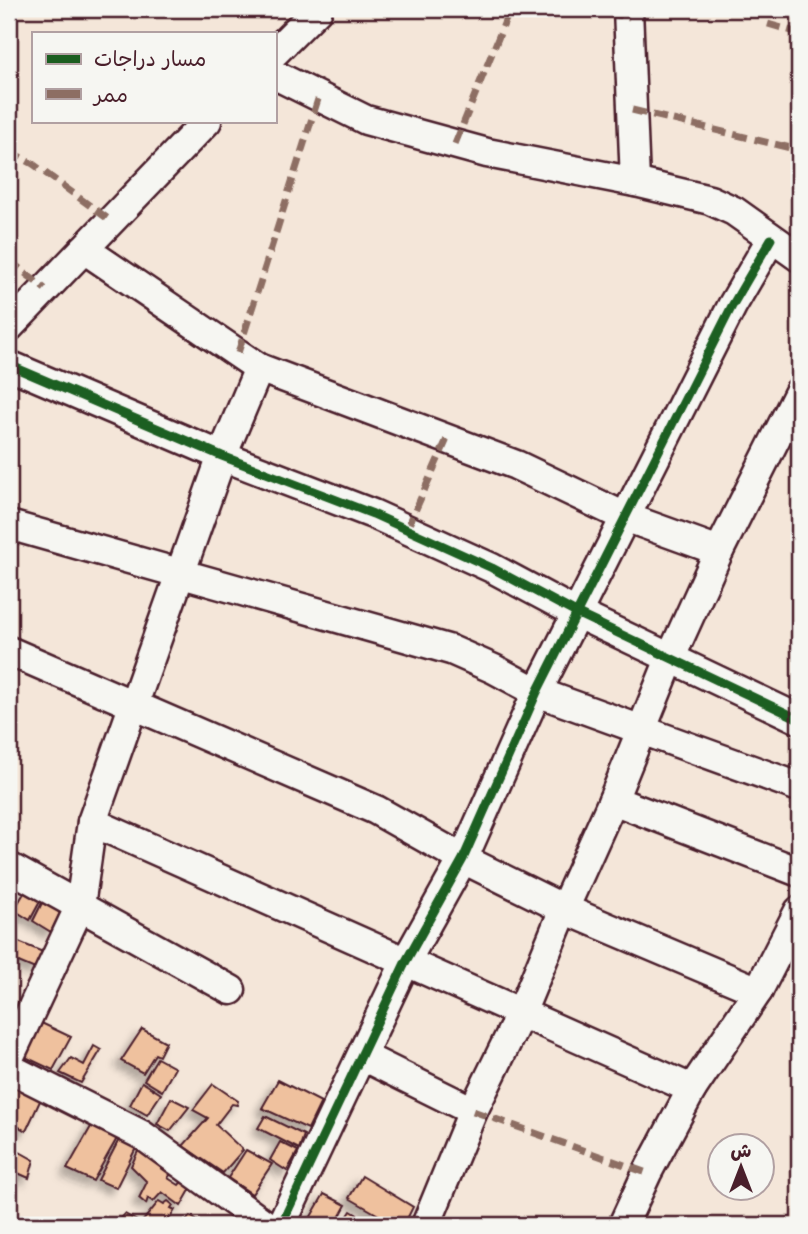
<svg xmlns="http://www.w3.org/2000/svg" width="808" height="1234" font-family="'Playpen Sans','Playpen Sans Arabic',sans-serif">
	<defs>
		<filter id="shadow"><feDropShadow dx="-6" dy="6" stdDeviation="3.5" flood-color="#0004"/></filter>
	</defs>
	<rect width="100%" height="100%" fill="#f4e6d9"/>
	<filter id="ink" filterUnits="userSpaceOnUse"><feTurbulence type="fractalNoise" baseFrequency=".0143" numOctaves="2"/><feDisplacementMap in="SourceGraphic" scale="14" xChannelSelector="R" yChannelSelector="G"/><feConvolveMatrix kernelMatrix="1 2 1 2 8 2 1 2 1" color-interpolation-filters="sRGB"/></filter>
	<g filter="url(#ink)">
		<g fill="#efc19e" stroke="#4a1f2b" stroke-width="2" filter="url(#shadow)">
			<polygon points="27,888 43,896 30,920 14,910"/>
			<polygon points="45,897 63,907 51,932 33,921"/>
			<polygon points="9,938 43,952 35,969 9,958"/>
			<polygon points="35,1020 71,1037 53,1070 19,1054"/>
			<polygon points="142,1029 166,1042 159,1056 155,1054 143,1073 121,1061"/>
			<polygon points="94,1046 101,1050 81,1083 60,1073 71,1058 84,1065"/>
			<polygon points="157,1058 175,1068 162,1091 144,1080"/>
			<polygon points="9,1076 40,1093 40,1101 26,1131 11,1122 14,1113 9,1110"/>
			<polygon points="278,1080 321,1102 308,1129 262,1108"/>
			<polygon points="142,1082 161,1094 147,1115 130,1105"/>
			<polygon points="213,1084 238,1101 237,1105 232,1104 216,1125 243,1150 223,1173 183,1146 208,1118 193,1110"/>
			<polygon points="171,1098 189,1107 170,1131 157,1124"/>
			<polygon points="265,1116 304,1135 299,1149 258,1128"/>
			<polygon points="96,1118 120,1133 93,1181 67,1169"/>
			<polygon points="123,1132 139,1142 116,1188 98,1180"/>
			<polygon points="280,1142 298,1151 287,1171 270,1160"/>
			<polygon points="9,1146 34,1160 29,1178 9,1169"/>
			<polygon points="140,1147 174,1170 168,1178 179,1185 185,1178 193,1185 181,1206 162,1192 153,1202 148,1198 146,1204 139,1198 147,1182 131,1166"/>
			<polygon points="246,1150 272,1164 252,1194 228,1178"/>
			<polygon points="362,1176 413,1207 404,1225 396,1225 349,1198"/>
			<polygon points="324,1194 346,1205 335,1225 314,1225 315,1223 309,1220"/>
			<polygon points="159,1201 164,1204 168,1201 173,1205 171,1208 175,1210 166,1225 148,1225 142,1222"/>
			<polygon points="351,1211 364,1219 360,1225 356,1223 355,1225 342,1225"/>
			<polygon points="125,1214 144,1225 115,1225"/>
			<polygon points="190,1216 204,1225 183,1225"/>
		</g>
		<g fill="none" stroke-linecap="round" stroke-linejoin="round">
			<defs>
				<g id="minor">
					<polyline points="628,9 635,182"/>
					<polyline points="275,52 318,9"/>
					<polyline points="275,75 366,120 487,153 635,182 710,200 734,211 799,257"/>
					<polyline points="84,249 259,368 516,465 625,517 719,551"/>
					<polyline points="9,327 207,121"/>
					<polyline points="9,365 222,456 373,514 492,568 578,614 799,719"/>
					<polyline points="9,525 451,650 494,669 537,692 799,787"/>
					<polyline points="9,651 376,810 463,859 564,909 758,991"/>
					<polyline points="613,800 799,872"/>
					<polyline points="92,822 692,1089"/>
					<polyline points="9,867 231,990"/>
					<polyline points="362,1056 473,1111"/>
					<polyline points="9,1058 80,906 92,822 222,456 259,368"/>
					<polyline points="9,1068 142,1135 266,1225"/>
					<polyline points="281,1225 406,961 463,859 537,692 732,306 771,239"/>
					<polyline points="426,1225 473,1111 521,1013 564,909 613,800 670,659 719,551 799,392"/>
					<polyline points="623,1225 647,1173 692,1089 758,991 799,911"/>
				</g>
			</defs>
			<use href="#minor" stroke="#4a1f2b" stroke-width="33"/>
			<use href="#minor" stroke="#f6f6f2" stroke-width="28"/>
			<g stroke="#8d6e63" stroke-width="7" stroke-dasharray="14 7" stroke-linecap="butt">
				<polyline points="587,9 629,17"/>
				<polyline points="768,24 799,33"/>
				<polyline points="632,110 799,150"/>
				<polyline points="455,144 510,9"/>
				<polyline points="9,151 33,164 111,221"/>
				<polyline points="9,260 45,289"/>
				<polyline points="238,353 319,96"/>
				<polyline points="407,529 447,439"/>
				<polyline points="473,1111 647,1173"/>
			</g>
			<defs>
				<g id="cycleway">
					<polyline points="9,365 222,456 373,514 492,568 578,614 799,719"/>
					<polyline points="281,1225 406,961 463,859 537,692 732,306 771,239"/>
				</g>
			</defs>
			<use href="#cycleway" stroke="#f6f6f2" stroke-width="13"/>
			<use href="#cycleway" stroke="#1b5e20" stroke-width="9"/>
		</g>
	</g>
	<rect width="808" height="1234" fill="none" stroke="#f6f6f2" stroke-width="35"/>
	<rect x="18" y="18" width="773" height="1199" fill="none" stroke="#4a1f2b" stroke-width="2.5" filter="url(#ink)"/>
	<rect x="32" y="32" width="245" height="91" fill="#f6f6f2" stroke="#b1a0a2" stroke-width="2"/>
	<rect x="46" y="54" width="35" height="10" fill="#1b5e20" stroke="#b1a0a2" stroke-width="2"/>
	<text x="94" y="66" font-size="21" fill="#4a1f2b">مسار دراجات</text>
	<rect x="46" y="89" width="35" height="10" fill="#8d6e63" stroke="#b1a0a2" stroke-width="2"/>
	<text x="94" y="102" font-size="21" fill="#4a1f2b">ممر</text>
	<g transform="translate(741 1167)"><circle r="33" fill="#f6f6f2" stroke="#b1a0a2" stroke-width="2"/>
	<path d="M0-5L12 26L0 18L-12 26Z" fill="#4a1f2b"/>
	<text y="-10" font-size="19" font-weight="bold" text-anchor="middle" fill="#4a1f2b">ش</text>
	</g>
</svg>
